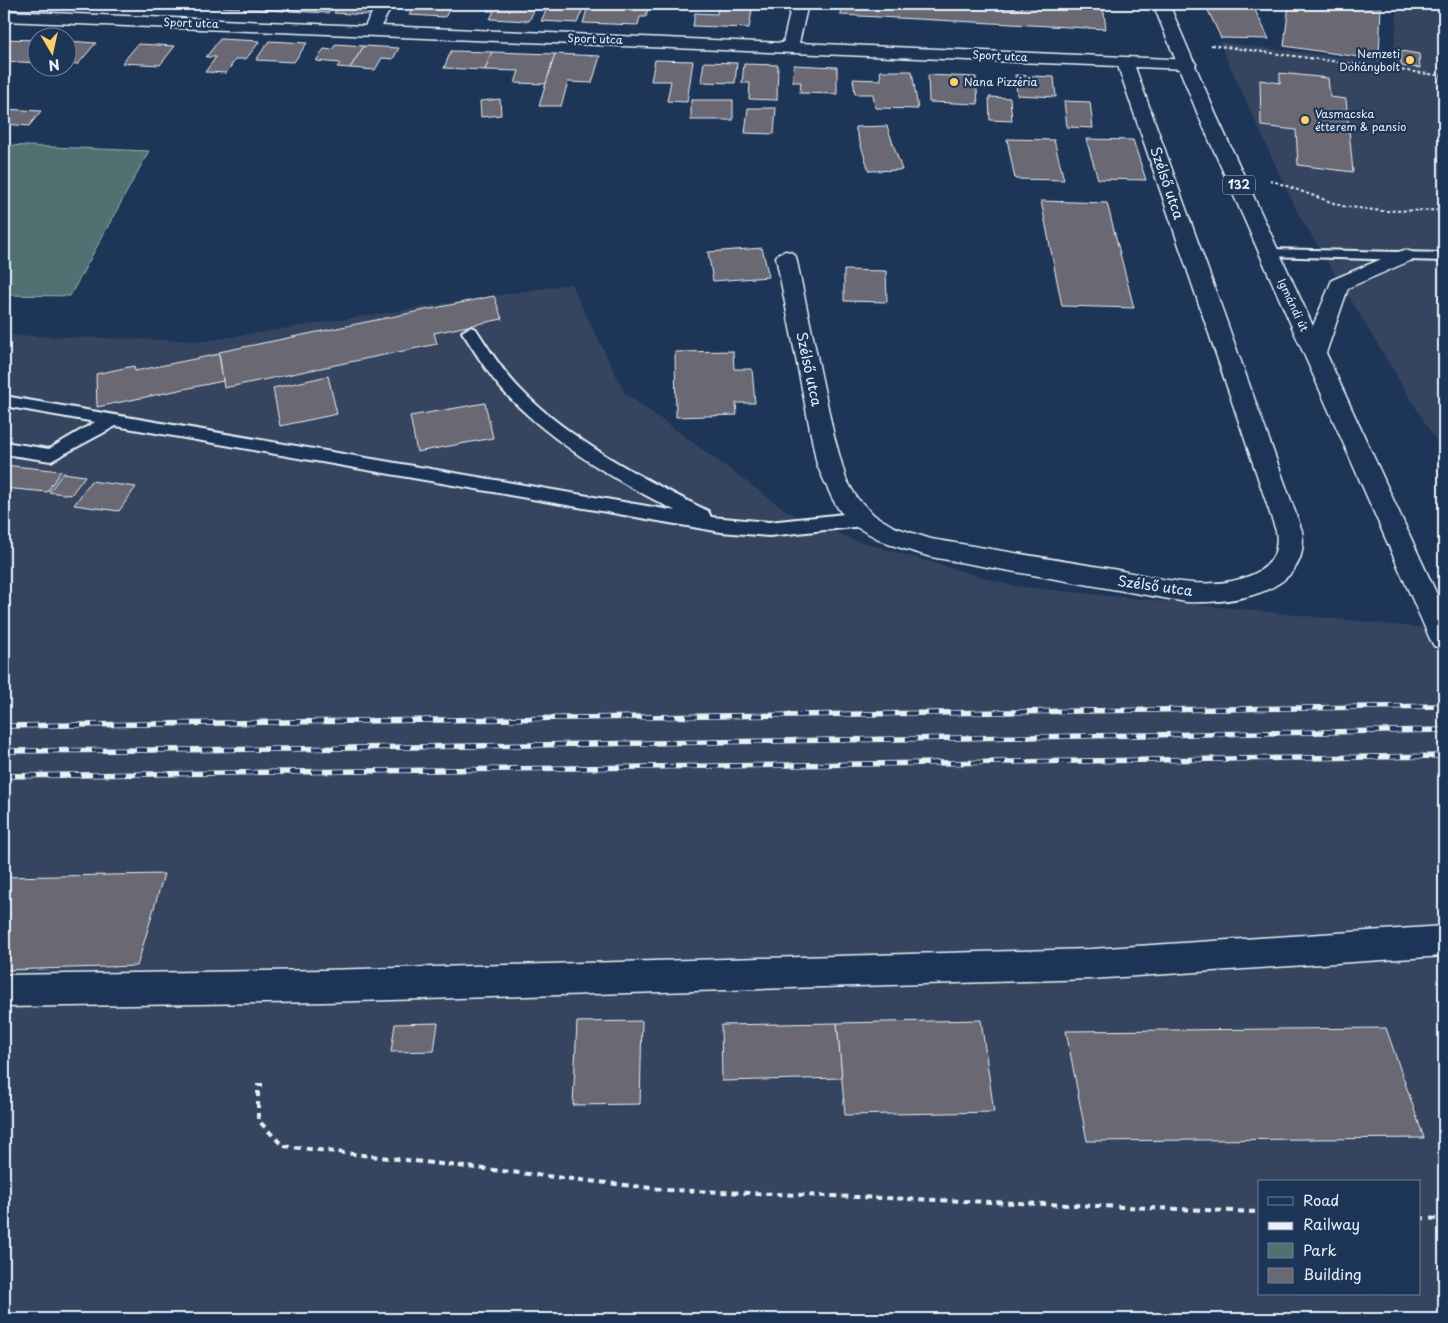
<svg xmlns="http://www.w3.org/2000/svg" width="1448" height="1323" font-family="'Playpen Sans',sans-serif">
	<rect width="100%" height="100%" fill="#1d3557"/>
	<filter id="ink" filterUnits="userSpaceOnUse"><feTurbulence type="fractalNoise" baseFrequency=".02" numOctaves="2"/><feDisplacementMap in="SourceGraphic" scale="10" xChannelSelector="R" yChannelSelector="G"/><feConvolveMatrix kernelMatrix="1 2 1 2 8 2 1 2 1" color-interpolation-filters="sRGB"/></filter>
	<g filter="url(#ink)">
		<g fill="#34455f" fill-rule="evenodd">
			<polygon points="1398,4 1444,4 1444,454 1296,210 1219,42 1393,64"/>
			<path d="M 571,284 L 625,393 L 788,512 L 854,540 L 1013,586 L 1444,630 L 1444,1319 L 4,1319 L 4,335 L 204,341 ZM 1259,1182 L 1419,1182 L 1419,1294 L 1259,1294 Z"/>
		</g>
		<polygon fill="#4f7171" stroke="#9cb1b4" points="4,145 149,151 70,296 4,295"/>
		<g fill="#6a6973" stroke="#e8f1f8">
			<polygon points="137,4 185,4 182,6"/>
			<polygon points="203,4 242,4 239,8 201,6"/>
			<polygon points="252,4 289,4 284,11 248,9"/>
			<polygon points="294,4 334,4 328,13 289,11"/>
			<polygon points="340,4 375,4 368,15 334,13"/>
			<polygon points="416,4 453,4 445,17 409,15"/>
			<polygon points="491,4 537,4 529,21 490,19 494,11 487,11"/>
			<polygon points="553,4 585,4 577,23 541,21 548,6 552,7"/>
			<polygon points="719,4 753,4 749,28 693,26 695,13 717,14"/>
			<polygon points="842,4 940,4 1022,9 1022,4 1103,5 1106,29 841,15"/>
			<polygon points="1205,4 1252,4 1269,39 1221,38"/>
			<polygon points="1289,4 1381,4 1379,60 1284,46"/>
			<polygon points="588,6 648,8 646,17 640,17 638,25 583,23"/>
			<polygon points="4,39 38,40 38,63 4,61"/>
			<polygon points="220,39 260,41 246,59 236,59 226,73 205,72 216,57 206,57"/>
			<polygon points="68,41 96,43 78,64 68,64"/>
			<polygon points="269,41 307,43 294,62 256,60"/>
			<polygon points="138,44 175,46 160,65 122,63"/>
			<polygon points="336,44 364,46 350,68 337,67 340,63 316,61 324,49 332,50"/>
			<polygon points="364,46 399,48 393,59 382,58 375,70 350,68"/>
			<polygon points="451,51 492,52 485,70 444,68"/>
			<polygon points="1401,51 1419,54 1420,68 1401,66"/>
			<polygon points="492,52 555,54 546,84 515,83 519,71 485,70"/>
			<polygon points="555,54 600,56 592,83 568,82 561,106 539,106"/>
			<polygon points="655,60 693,61 687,102 667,101 671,81 651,81"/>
			<polygon points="704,62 737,63 735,83 701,82"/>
			<polygon points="744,64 778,65 777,100 749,99 750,83 742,83"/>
			<polygon points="794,65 837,67 837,94 800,93 801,82 793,82"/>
			<polygon points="880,71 912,71 918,109 875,108 873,94 855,94 853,79 881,80"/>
			<polygon points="1280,73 1328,78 1330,97 1346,99 1353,172 1298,165 1296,130 1261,126 1260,80 1280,83"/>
			<polygon points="928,75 976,77 978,104 929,102"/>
			<polygon points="1015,75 1054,77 1056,97 1017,95"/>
			<polygon points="989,97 1010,98 1012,121 990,120"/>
			<polygon points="500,99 501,115 481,117 480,101"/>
			<rect x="691" y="100" width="42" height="20"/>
			<polygon points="1064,101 1090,102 1093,128 1067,127"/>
			<polygon points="748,108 776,108 774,134 745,133"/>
			<polygon points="4,109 41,111 29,126 4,124"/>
			<polygon points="887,126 902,170 869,171 855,127"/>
			<polygon points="1007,139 1054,140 1064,180 1015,179"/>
			<polygon points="1086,139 1133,140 1146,180 1098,179"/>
			<polygon points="1041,201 1107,203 1134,308 1062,306"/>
			<polygon points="762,248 769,277 713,281 708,252"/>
			<polygon points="844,270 886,271 887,302 844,301"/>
			<polygon points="494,296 502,319 434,333 437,344 224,388 219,352"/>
			<polygon points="733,351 734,369 752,369 755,403 736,403 737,415 676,417 675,352"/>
			<polygon points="219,354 223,381 97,407 96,374 134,366 135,371"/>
			<polygon points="328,376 337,414 280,426 273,388"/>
			<polygon points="485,403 493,438 417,452 410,416"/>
			<polygon points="4,465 61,471 47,492 4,488"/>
			<polygon points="63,473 85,476 71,495 49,492"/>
			<polygon points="91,481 136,487 119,511 74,505"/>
			<polygon points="164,874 137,966 4,970 4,877"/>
			<polygon points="981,1020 994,1112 845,1115 837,1023"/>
			<polygon points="642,1021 640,1104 573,1105 577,1022"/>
			<polygon points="438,1023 434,1051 391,1052 395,1024"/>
			<polygon points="837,1023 842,1078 722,1081 721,1025"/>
			<polygon points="1386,1028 1424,1138 1087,1141 1066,1031"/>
		</g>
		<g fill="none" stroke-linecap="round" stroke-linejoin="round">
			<defs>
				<g id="lane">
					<polygon points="1270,249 1444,253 1444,261 1265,256 1263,253 1265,250"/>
					<path d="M 470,327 L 476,329 C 489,349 501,369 518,387 C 570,441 642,478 708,511 L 711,517 L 769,522 L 863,512 L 869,514 L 872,519 L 869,524 L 863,526 L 769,536 L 721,532 L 116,426 L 51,461 L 4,454 L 4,442 L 49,449 L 95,422 L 4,406 L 4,396 L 676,511 C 616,481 552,443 506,394 C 489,376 476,353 462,332 Z"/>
				</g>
				<g id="street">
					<path d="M 377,4 L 393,4 L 381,26 L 783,43 L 792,4 L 808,4 L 799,43 L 1193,60 L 1196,64 L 1193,68 L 1187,69 L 1135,67 L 1302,531 C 1312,594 1231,604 1186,602 L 931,557 L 888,544 L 856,527 L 839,510 L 832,498 L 817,465 L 776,257 L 779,253 L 786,251 L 793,253 L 796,257 L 834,436 L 846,479 L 857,498 L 874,515 L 894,527 L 931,539 C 991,549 1051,559 1112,569 C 1150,576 1193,589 1232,581 C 1261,575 1281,562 1276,531 L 1118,66 L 4,21 L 4,11 L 365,26 Z"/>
					<polygon points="1444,926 1444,956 1091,979 324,1002 4,1007 4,975 324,970 1091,949"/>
				</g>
				<polygon id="primary" points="1153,4 1169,4 1217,117 1313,326 1332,280 1398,252 1405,250 1412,252 1415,256 1412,260 1348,288 1326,353 1444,610 1444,649 1434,646 1430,639 1199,117"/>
			</defs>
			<use href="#lane" stroke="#e8f1f8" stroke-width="4"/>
			<use href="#street" stroke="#e8f1f8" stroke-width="3"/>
			<use href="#primary" stroke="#e8f1f8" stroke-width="3"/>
			<g stroke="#e8f1f8" stroke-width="2" stroke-dasharray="3 2.5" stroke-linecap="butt">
				<polyline points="1211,45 1444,76"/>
				<polyline points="1270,180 1342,206 1382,211 1444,210"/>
			</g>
			<g stroke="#e8f1f8" stroke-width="4" stroke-dasharray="6 5" stroke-linecap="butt">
				<polyline points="263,1085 258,1085 258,1120 283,1146 668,1190 1259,1212"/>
				<polyline points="1419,1218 1444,1219"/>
			</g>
			<use href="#lane" fill="#1d3557" fill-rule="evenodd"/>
			<use href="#street" fill="#1d3557" fill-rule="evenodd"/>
			<use href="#primary" fill="#1d3557" fill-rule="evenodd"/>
			<defs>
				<g id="rail">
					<polyline points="4,726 1444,706"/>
					<polyline points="4,751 290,749 1444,730"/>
					<polyline points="4,776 1444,756"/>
				</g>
			</defs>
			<use href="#rail" stroke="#e8f1f8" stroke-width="5.5"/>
			<use href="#rail" stroke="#1d3557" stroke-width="4" stroke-dasharray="11" stroke-linecap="butt"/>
		</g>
	</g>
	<g fill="#ffd166" stroke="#1d3557" stroke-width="2">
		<circle cx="1410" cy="60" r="5"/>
		<circle cx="954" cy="82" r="5"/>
		<circle cx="1305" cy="120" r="5"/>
	</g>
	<g text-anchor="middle" stroke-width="4.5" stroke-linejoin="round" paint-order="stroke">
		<g font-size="11" fill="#e8f1f8" stroke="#1d3557">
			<text transform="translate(191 23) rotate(2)" y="4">Sport utca</text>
			<text transform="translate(595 39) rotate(2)" y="4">Sport utca</text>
			<text transform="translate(1000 56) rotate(3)" y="4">Sport utca</text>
			<text transform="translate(1293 305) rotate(65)" y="4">Igmándi út</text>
		</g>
		<g font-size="11" fill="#e8f1f8" stroke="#1d3557" text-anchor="start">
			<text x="1400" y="58" text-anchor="end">Nemzeti<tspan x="1400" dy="13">Dohánybolt</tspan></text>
			<text x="964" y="86">Nana Pizzéria</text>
			<text x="1315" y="118">Vasmacska<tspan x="1315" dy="13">étterem &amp; pansio</tspan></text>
		</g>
		<rect fill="#1d3557" stroke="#abb9c8" stroke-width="1" x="1223" y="175.5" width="32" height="19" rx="4"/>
		<g font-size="12" font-weight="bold" fill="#e8f1f8">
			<text x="1239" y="189">132</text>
		</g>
		<g font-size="14" fill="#e8f1f8" stroke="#1d3557">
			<text transform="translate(1167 183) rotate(71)" y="5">Szélső utca</text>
			<text transform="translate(809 369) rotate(78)" y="5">Szélső utca</text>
			<text transform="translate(1155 586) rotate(8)" y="5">Szélső utca</text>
		</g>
	</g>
	<rect width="1448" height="1323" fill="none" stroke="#1d3557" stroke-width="20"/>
	<rect x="10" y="10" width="1428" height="1303" fill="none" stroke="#e8f1f8" stroke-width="2" filter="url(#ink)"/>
	<rect x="1258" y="1180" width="162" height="115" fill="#1d3557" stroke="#6e8097"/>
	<rect x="1268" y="1197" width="25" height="8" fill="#1d3557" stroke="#6e8097"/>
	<text x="1303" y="1206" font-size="15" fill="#e8f1f8">Road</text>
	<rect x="1268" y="1222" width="25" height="8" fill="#e8f1f8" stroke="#6e8097"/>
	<text x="1303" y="1230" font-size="15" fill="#e8f1f8">Railway</text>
	<rect x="1268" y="1243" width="25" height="15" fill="#4f7171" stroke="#6e8097"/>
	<text x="1303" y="1256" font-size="15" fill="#e8f1f8">Park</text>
	<rect x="1268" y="1268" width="25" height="15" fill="#6a6973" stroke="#6e8097"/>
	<text x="1303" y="1280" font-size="15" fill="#e8f1f8">Building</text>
	<g transform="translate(52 52) rotate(171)"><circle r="24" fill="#1d3557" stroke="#6e8097"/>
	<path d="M0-4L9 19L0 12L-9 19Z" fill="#ffd166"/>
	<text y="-8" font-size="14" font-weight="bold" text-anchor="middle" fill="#e8f1f8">N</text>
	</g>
</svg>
